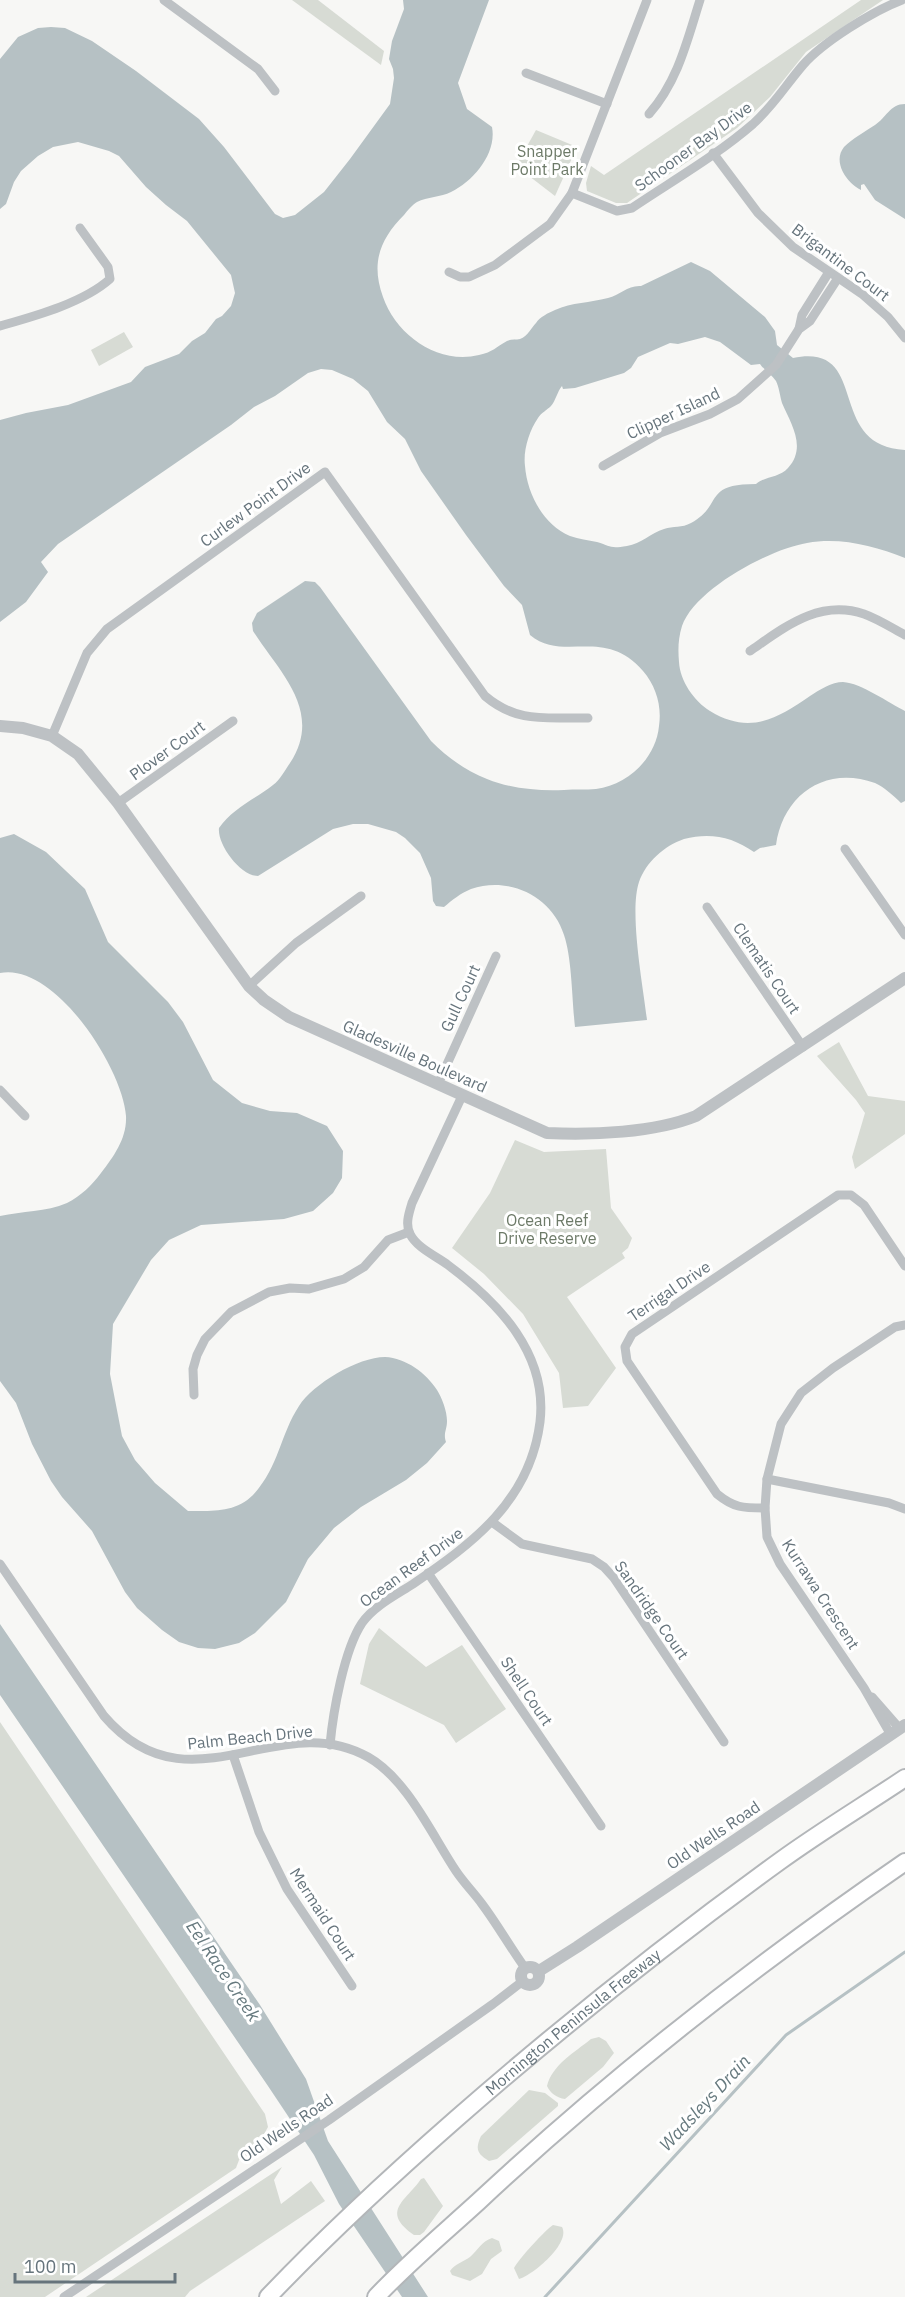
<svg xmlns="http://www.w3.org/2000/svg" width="905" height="2297" font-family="'IBM Plex Sans',sans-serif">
	<rect width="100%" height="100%" fill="#f7f7f5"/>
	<g fill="#d7dbd4">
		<polygon points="292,0 318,0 384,51 381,65"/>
		<polygon points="861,0 883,0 806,52 770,97 737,128 627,203 616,203 587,191 586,183 591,166 604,175"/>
		<polygon points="536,130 577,147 555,196 516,166"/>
		<polygon points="124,332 133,347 99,366 91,350"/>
		<polygon points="839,1042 868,1096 905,1101 905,1134 855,1169 852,1157 865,1113 856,1100 817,1056"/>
		<polygon points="515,1140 544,1152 606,1149 611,1208 632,1238 628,1248 622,1253 625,1258 567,1297 616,1368 588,1406 563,1408 559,1373 523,1314 484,1274 452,1248 490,1193"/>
		<polygon points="379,1628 426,1667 462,1645 506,1709 456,1743 444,1725 360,1684 369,1644"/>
		<polygon points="0,1722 265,2114 268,2127 254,2152 239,2160 236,2168 45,2297 0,2297"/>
		<path d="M 599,2037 L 606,2041 L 614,2053 L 603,2067 L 565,2099 C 557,2098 550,2093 547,2086 C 552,2065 575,2052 591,2039 Z"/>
		<path d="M 529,2090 L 545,2093 L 558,2103 L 558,2106 L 497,2159 L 489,2161 C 477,2154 475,2149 481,2136 Z"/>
		<polygon points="282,2167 274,2180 281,2204 311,2181 325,2201 190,2291 185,2297 86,2297"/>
		<path d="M 424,2178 L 443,2206 L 424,2232 L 420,2235 L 414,2235 C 380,2211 406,2201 421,2179 Z"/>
		<path d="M 553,2225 L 562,2227 C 571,2243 533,2275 519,2279 L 514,2268 C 517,2261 547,2228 553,2225 Z"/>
		<path d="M 492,2238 L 499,2241 L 502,2251 L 491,2259 L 482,2274 L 470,2281 L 452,2275 L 450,2271 C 455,2264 463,2262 470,2257 C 478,2250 482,2241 492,2238 Z"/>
	</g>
	<g fill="#b6c1c4" fill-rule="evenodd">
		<path d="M 403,0 L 489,0 L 458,83 L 467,109 L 492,127 C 497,153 474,181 451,192 C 441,197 427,197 417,202 C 412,205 407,211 404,215 C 379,240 371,264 383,297 C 396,335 438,365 479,355 C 493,352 496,347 507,341 C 511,339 516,340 520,339 C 528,336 531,328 536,323 C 540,317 548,313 555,310 C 572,302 590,303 608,298 C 620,295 628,285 641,286 L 691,262 L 710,271 L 765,317 L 775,331 L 777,345 L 793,358 C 872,342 824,446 905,450 L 905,558 C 874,546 841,537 807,543 C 770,549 695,589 682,626 C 678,639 678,650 679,662 C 680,681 694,701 710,711 C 749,735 777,719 810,696 C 819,690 832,682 843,682 C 861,683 889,703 905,711 L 905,801 L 901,803 C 894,796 884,787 875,783 C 825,765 783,795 776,845 L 760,848 L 754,852 C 733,837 710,832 684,839 C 664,846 646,862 639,882 C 629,912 643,986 647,1020 L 575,1027 C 572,1001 572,958 564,935 C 552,896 509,876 471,889 C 461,893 452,900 444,907 L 436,906 L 433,901 L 431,878 L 420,853 L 405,838 L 396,832 L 368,824 L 353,824 L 333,829 L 258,876 C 240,876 217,844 219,828 C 232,809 255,799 273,785 C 280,780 285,770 290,763 C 324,711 279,672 253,631 L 252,623 L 257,613 L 305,581 L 315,582 L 320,587 L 431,741 C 447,757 466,771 487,779 C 512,789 538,791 564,790 C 575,789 586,790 596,789 C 628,785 656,758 659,726 C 662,706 656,686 643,671 C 604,626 563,663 530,635 L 522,605 L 504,586 L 466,535 L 421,471 L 405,439 L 387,422 L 368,391 L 353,379 L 332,370 L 321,369 L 308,373 L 275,396 L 254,407 L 231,425 L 58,544 L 41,562 L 48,572 L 26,602 L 0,622 L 0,420 L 26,413 L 68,405 L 131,382 L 145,367 L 179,354 L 192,341 L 205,333 L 216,319 L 222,316 L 231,306 L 235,293 L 231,275 L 187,221 L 166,205 L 146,187 L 119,156 L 109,151 L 78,142 L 53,147 L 38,156 L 21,171 L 14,182 L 6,204 L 0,209 L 0,59 L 18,37 L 38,28 L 51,27 L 65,28 L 92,41 L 136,71 L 199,119 L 224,147 L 275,214 L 283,218 L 295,215 L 324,192 L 350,159 L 390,104 L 394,78 L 393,69 L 389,59 L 392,41 L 404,9 ZM 705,337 L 720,342 L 751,365 L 760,364 C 764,370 772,375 776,381 C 779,387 780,396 782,403 C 791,424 807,447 788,468 C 779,478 765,476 756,484 C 702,484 724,505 691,523 C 682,528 673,526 664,529 C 651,533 641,544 627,546 C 609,549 611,546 597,542 C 588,540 579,539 570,536 C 543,525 527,493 525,466 C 523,451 529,431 538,418 C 541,413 547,410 551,406 C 556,400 557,392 562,386 L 563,389 L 575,388 L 624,373 L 631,368 L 638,357 L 670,343 L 678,344 Z"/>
		<path d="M 905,104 L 905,219 L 875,200 L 864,184 L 861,185 L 861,190 C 847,183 832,162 844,147 C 852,139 866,131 875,125 C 886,118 890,104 905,104 Z"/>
		<path d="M 14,834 L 46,852 L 85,889 L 108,942 L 168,1002 L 183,1022 L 213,1080 L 242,1103 L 270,1111 L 297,1113 L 327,1126 L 343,1151 L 342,1178 L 333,1193 L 313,1211 L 284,1219 L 201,1225 L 169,1240 L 151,1260 L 113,1324 L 110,1374 L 122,1436 L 135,1460 L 155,1483 L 188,1511 C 211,1511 235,1513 253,1495 C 279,1467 280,1435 299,1406 C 313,1384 358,1357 385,1357 C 406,1358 426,1373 437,1390 C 442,1398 447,1411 447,1421 C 447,1430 443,1433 446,1442 L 427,1463 L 406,1480 L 361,1507 L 334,1528 L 308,1559 L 286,1602 L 255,1633 L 239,1643 L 215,1649 L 198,1648 L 179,1642 L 162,1630 L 137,1608 L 125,1592 L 92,1531 L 62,1497 L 51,1481 L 32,1444 L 16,1403 L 0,1381 L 0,1216 C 22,1211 46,1212 67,1203 C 81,1196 92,1185 101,1173 C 114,1156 127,1138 126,1116 C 123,1069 55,962 0,973 L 0,838 Z"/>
		<polygon points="0,1624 260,2005 306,2079 328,2141 428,2297 402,2297 339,2204 314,2155 268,2086 0,1695"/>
	</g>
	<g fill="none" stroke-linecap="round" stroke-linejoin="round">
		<polyline stroke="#b6c1c4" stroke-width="3" points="545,2297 786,2035 905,1952"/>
		<defs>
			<g id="motorway">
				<path id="s1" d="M 268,2297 C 328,2234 391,2176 456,2119 C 560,2028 668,1942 780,1861 C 820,1832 863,1806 905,1778"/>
				<path d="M 376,2297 C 408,2263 444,2233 479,2201 C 612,2077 755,1965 905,1862"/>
			</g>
		</defs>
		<use href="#motorway" stroke="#b3b6b9" stroke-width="20"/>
		<g stroke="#bdc1c4" stroke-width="9">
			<polyline points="164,0 258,69 275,91"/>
			<polyline points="526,73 607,104"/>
			<path d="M 649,114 C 678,81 687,41 700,0"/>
			<polyline points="713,153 758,213 793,247 862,294 888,317 905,338"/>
			<path d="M 572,193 L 617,211 L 632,208 C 672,181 716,156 753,124 C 774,105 785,86 803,65 C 823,42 873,11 902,0"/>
			<polyline points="449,272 460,277 469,277 495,265 550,224 572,193 647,0"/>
			<path d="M 0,326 C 35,316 83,303 110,279 L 108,267 L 80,228"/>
			<polyline points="799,329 802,315 829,272"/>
			<polyline points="603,466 660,433 710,414 738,399 776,365 799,329 810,321 838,278"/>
			<path d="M 750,651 C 785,627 819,599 864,614 C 878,619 892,628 905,635"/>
			<path d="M 52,736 L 87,653 L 107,629 L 325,472 L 485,696 C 518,724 547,717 588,718"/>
			<polyline points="118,803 233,721"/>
			<polyline points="845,849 905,935"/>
			<polyline points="707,907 803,1047"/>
			<polyline points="249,986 296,943 361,896"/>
			<polyline points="438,1084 496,956"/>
			<polyline points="0,1090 25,1116"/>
			<polyline points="194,1395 193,1369 197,1355 205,1339 231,1312 269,1292 290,1288 309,1289 344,1279 364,1267 388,1240 409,1232"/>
			<polyline points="767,1479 889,1503 905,1509"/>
			<path d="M 765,1508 C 743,1508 734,1508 717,1494 L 627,1361 L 625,1347 L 632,1334 L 838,1195 L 851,1195 L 864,1205 L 905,1266"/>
			<polyline points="492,1522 522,1544 592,1559 604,1567 614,1578 724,1742"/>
			<path d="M 0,1564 L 104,1716 C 189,1815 278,1706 368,1757 C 407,1779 432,1835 456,1871 C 464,1883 474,1893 482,1904 C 497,1924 510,1947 525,1968"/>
			<polyline points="428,1573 601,1826"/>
			<polyline points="872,1697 900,1729"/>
			<polyline points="891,1735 864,1688 780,1564 767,1537 765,1508 767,1479 781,1424 801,1393 833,1368 895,1327 905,1325"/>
			<path d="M 330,1745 C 333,1712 344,1650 362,1623 C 374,1606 396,1595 413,1584 C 473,1543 530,1501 540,1422 C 548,1354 499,1303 448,1265 C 436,1256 417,1248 410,1234 C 405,1224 409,1213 412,1203 L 462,1096"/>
			<polyline points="233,1755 259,1832 287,1889 352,1986"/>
			<polyline points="64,2297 329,2120 493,2004 523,1981"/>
		</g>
		<g stroke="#bdc1c4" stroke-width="12">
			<path d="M 0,726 L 23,728 L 52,736 L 78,754 L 118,803 L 249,986 L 264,1000 L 289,1017 L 547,1133 C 592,1135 654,1133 696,1116 L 905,978"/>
			<circle cx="530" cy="1976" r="9"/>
			<polyline points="539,1971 577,1947 905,1725"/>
		</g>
		<use href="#motorway" stroke="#fff" stroke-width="16"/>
	</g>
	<g text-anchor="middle" stroke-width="6" stroke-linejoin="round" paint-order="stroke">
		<g font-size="16" fill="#66747c" stroke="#fff">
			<text transform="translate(693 146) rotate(-36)" y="6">Schooner Bay Drive</text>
			<text transform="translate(841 262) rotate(37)" y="6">Brigantine Court</text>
			<text transform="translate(673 413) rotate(-25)" y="6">Clipper Island</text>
			<text transform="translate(255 504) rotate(-36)" y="6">Curlew Point Drive</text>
			<text transform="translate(167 750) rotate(-36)" y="6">Plover Court</text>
			<text transform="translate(767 968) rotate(56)" y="6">Clematis Court</text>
			<text transform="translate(460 998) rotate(-65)" y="6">Gull Court</text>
			<text transform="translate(415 1056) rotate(24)" y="6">Gladesville Boulevard</text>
			<text transform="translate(669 1291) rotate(-34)" y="6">Terrigal Drive</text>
			<text transform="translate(411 1567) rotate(-36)" y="6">Ocean Reef Drive</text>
			<text transform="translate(821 1594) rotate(57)" y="6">Kurrawa Crescent</text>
			<text transform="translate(652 1610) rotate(55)" y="6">Sandridge Court</text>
			<text transform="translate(527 1691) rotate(56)" y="6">Shell Court</text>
			<text transform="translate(250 1737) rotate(-6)" y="6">Palm Beach Drive</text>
			<text transform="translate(713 1835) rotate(-34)" y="6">Old Wells Road</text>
			<text transform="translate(323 1914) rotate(57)" y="6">Mermaid Court</text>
			<text dy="6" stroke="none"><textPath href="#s1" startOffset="411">Mornington Peninsula Freeway</textPath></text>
			<text transform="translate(286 2128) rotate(-34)" y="6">Old Wells Road</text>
		</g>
		<g font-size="16" fill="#6d7a68" stroke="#fff">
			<text x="547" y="157">Snapper<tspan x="547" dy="18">Point Park</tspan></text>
			<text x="547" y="1226">Ocean Reef<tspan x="547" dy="18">Drive Reserve</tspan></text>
		</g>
		<g font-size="18" font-style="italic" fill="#66797e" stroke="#fff">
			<text transform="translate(223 1971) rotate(56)" y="6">Eel Race Creek</text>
			<text transform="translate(705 2103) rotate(-47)" y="6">Wadsleys Drain</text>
		</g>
	</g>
	<path d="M15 2273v9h160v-9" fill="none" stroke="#66747c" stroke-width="3"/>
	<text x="24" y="2273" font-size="18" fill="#66747c" stroke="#ffffff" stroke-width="4.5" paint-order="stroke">100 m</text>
</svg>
